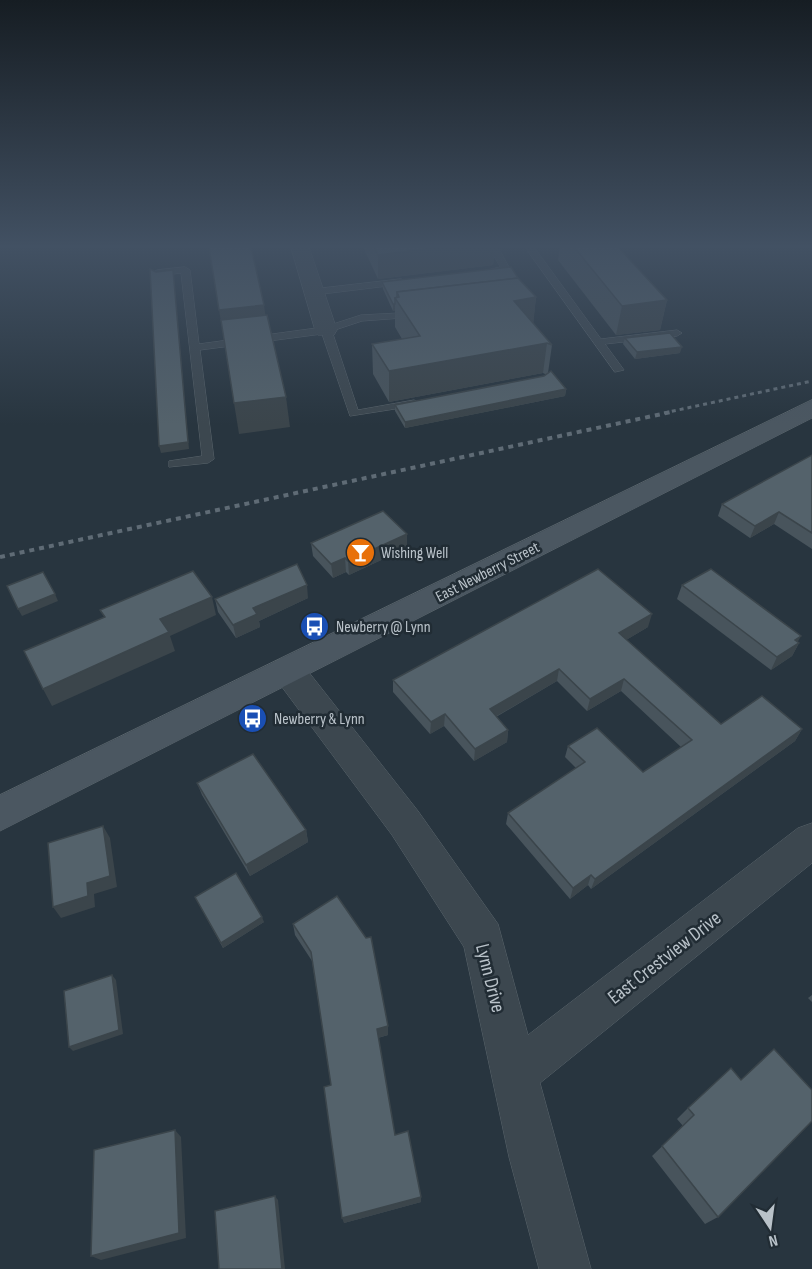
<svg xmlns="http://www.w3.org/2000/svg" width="812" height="1269" font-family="'Sofia Sans Condensed',sans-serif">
	<rect width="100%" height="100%" fill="#28353f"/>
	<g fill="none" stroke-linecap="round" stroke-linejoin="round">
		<defs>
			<g id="service">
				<polygon points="489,247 498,247 510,269 508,271 484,275 484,271 500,267"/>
				<polygon points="525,247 534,247 601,339 677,330 682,333 677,336 605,344 624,370 615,372"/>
				<polygon points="185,267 190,270 199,344 324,327 361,315 418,312 420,314 415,317 362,321 332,331 358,410 414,400 420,403 414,406 350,416 322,334 200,350 214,459 208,463 169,467 169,461 202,456 181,273 157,276 152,273 157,270"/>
				<polygon points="401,279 404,280 404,284 314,295 309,292 314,289"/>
			</g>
			<g id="minor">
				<polygon points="291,247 309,247 337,330 334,335 318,335 315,330"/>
				<polygon points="288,657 300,661 418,811 498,924 528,1035 798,828 812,823 812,863 540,1083 591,1269 539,1269 509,1157 464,947 392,835 276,679 272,670 276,661"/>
			</g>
			<polygon id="secondary" points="812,400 812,418 0,831 0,795"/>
		</defs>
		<use href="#service" stroke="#5a656c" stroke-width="1"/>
		<use href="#minor" stroke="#5a656c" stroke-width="1"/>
		<use href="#secondary" stroke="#5a656c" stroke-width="1"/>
		<use href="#service" fill="#3c474f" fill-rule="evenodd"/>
		<use href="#minor" fill="#3c474f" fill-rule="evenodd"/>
		<use href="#secondary" fill="#4b5761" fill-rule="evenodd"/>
		<polyline stroke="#5f6b75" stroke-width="3" stroke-dasharray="4 4" stroke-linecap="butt" points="664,413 812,381"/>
		<polyline stroke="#5f6b75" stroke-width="4" stroke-dasharray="5 5" stroke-linecap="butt" points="0,557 671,412"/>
	</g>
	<g fill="#48545c">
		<polygon points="363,247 495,247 493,265 378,279"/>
		<polygon points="560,247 618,247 667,300 660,330 616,335 558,260"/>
		<polygon points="518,278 536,297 533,323 552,345 548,373 566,389 565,396 405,428 395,411 395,405 544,376 547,375 543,373 389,402 373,374 372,344 402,339 395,327 395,311 393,311 383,289 382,282"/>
		<polygon points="625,338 680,353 635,359 623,344"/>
		<polygon points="812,455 812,549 774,524 750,538 718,516 722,504"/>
		<polygon points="407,534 407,548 349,575 346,572 333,578 313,556 311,543"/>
		<polygon points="682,585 798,642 799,643 792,656 771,670 677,599"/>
		<polygon points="308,598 259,621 260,627 236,638 218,612 215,599"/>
		<polygon points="648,627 626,640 721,724 802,729 795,741 591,889 588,885 570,899 506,824 508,813 576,768 565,757 568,746 643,772 681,747 621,691 587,711 557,681 496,717 508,730 507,742 474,761 444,726 430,734 393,692 393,680"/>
		<polygon points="197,783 306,830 308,842 250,876 202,795"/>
		<polygon points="195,897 264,922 223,948"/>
		<polygon points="293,924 388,1026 388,1035 378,1038 395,1135 421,1202 344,1223 331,1085 312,961 295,935"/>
		<polygon points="812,995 812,1002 808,998"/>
		<polygon points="741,1080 718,1217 705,1224 652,1156 683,1126 677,1119 688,1108"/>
	</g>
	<g fill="#3b454b">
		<polygon points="441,247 495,247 493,265 378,279 378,255"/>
		<polygon points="173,270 189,449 161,453 159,446"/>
		<polygon points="536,297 533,327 514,301"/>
		<polygon points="667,300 660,330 616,335 622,306"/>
		<rect x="393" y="304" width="2" height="7"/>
		<polygon points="264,305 268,334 224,339 219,310"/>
		<polygon points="547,343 543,373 389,402 389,371"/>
		<polygon points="682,347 680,353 635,359 637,352"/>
		<polygon points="566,389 565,396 405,428 405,422"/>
		<polygon points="286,397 290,427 239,434 234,403"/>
		<polygon points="779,512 774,524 750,538 755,526"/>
		<polygon points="407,534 407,548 349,575 348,561"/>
		<polygon points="345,558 346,572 333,578 331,564"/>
		<polygon points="307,585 308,598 259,621 260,627 236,638 233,625 253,608"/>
		<polygon points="55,594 58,601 22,616 18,609"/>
		<polygon points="212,597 216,615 170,636 175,651 52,706 43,689 160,619"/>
		<polygon points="652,614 648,627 616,646 619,633"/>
		<polygon points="801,636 796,645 799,643 792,656 771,670 777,657 795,640"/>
		<polygon points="559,669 557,681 488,721 490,709"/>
		<polygon points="624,679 621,691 587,711 590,699"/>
		<polygon points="445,714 444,726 430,734 431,722"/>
		<polygon points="802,729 795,741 591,889 595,879"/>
		<polygon points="508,730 507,742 474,761 475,749"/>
		<polygon points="103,826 110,838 117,887 94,894 95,907 61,918 53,907 87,883"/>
		<polygon points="306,830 308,842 250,876 246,865"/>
		<polygon points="591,875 588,885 570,899 573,888"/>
		<polygon points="262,917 264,922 223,948 221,943"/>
		<polygon points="112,975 116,980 123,1034 73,1051 69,1047"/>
		<polygon points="388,1026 388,1035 377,1038 377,1029"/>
		<polygon points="175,1130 181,1137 186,1238 101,1260 91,1256"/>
		<polygon points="275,1196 278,1200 285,1269 282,1269"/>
		<polygon points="421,1197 421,1202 344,1223 342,1218"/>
	</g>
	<g fill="#54626b" stroke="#3b454b" stroke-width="1.5">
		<polygon points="209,247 251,247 264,305 219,310"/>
		<polygon points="374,247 441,247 378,255"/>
		<polygon points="574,247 618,247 667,300 622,306"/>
		<polygon points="511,267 518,278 397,292 397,297 395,298 395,304 393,304 382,282"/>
		<polygon points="150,269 156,272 173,270 188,442 159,446"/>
		<polygon points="518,278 536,297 514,301 552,345 547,343 389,371 372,344 420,336 395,298 399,297 397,292"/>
		<polygon points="267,315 286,397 234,403 221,320"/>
		<polygon points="670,333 682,347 637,352 625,338"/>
		<polygon points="551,371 566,389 405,422 395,405 544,376"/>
		<polygon points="812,455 812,533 779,512 755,526 722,504"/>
		<polygon points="383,511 407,534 348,561 345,558 331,564 311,543"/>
		<polygon points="297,564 307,585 253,608 257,614 233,625 215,599"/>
		<polygon points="598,569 652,614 619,633 721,724 762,696 802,729 595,879 591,875 573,888 508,813 585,762 568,746 597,728 643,772 692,740 624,679 590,699 559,669 490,709 508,730 475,749 445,714 431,722 393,680"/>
		<polygon points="711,569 801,636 795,640 799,643 777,657 682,585"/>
		<polygon points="193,571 212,597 160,619 169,632 43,689 24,651 105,617 100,610"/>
		<polygon points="43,572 55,594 18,609 7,586"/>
		<polygon points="253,754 306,830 246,865 197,783"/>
		<polygon points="103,826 110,876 87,883 88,896 53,907 48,843"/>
		<polygon points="236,873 262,917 221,943 195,897"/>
		<polygon points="337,896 366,938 371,937 388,1026 377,1029 395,1135 408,1131 421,1197 342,1218 324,1087 331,1085 311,952 293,924"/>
		<polygon points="112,975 119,1030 69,1047 64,991"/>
		<polygon points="774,1049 812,1090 812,1121 718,1217 662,1146 694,1115 688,1108 731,1068 741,1080"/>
		<polygon points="175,1130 179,1233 91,1256 94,1150"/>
		<polygon points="275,1196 282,1269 219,1269 215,1211"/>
	</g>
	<linearGradient id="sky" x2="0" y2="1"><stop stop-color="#161d23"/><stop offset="0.58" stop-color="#425163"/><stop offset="1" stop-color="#425163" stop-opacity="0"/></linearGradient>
	<rect width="812" height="425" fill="url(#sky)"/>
	<defs>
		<symbol id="bar-disc" viewBox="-11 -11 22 22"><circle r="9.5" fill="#e8710a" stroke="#212c34"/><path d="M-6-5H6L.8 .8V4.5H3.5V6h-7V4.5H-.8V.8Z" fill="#fff"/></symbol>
		<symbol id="bus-disc" viewBox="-11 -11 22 22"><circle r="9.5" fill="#1a4fb4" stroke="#212c34"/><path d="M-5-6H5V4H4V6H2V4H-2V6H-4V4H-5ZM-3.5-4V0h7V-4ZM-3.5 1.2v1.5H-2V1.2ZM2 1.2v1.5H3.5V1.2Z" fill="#fff"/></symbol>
	</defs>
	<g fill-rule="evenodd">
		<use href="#bar-disc" x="344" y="536" width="33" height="33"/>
		<use href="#bus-disc" x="298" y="610" width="33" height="33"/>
		<use href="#bus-disc" x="236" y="702" width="33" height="33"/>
	</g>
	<g text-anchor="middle" stroke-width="5" stroke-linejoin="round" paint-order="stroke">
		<g font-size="16" fill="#b9c2c9" stroke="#212c34" text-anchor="start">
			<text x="381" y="558">Wishing Well</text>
			<text x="336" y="632">Newberry @ Lynn</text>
			<text x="274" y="724">Newberry &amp; Lynn</text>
		</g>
		<g font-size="16" fill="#b9c2c9" stroke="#212c34">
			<text transform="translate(487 571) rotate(-27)" y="6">East Newberry Street</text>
		</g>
		<g font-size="20" fill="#b9c2c9" stroke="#212c34">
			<text transform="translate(664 957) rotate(-38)" y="7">East Crestview Drive</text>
			<text transform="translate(491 978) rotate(76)" y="7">Lynn Drive</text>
		</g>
	</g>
	<g transform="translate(770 1227) rotate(167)" stroke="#212c34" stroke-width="4.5" paint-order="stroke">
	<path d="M0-4.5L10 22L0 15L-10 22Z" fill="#b9c2c9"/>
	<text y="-9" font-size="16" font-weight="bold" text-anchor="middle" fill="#b9c2c9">N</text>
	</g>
</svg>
